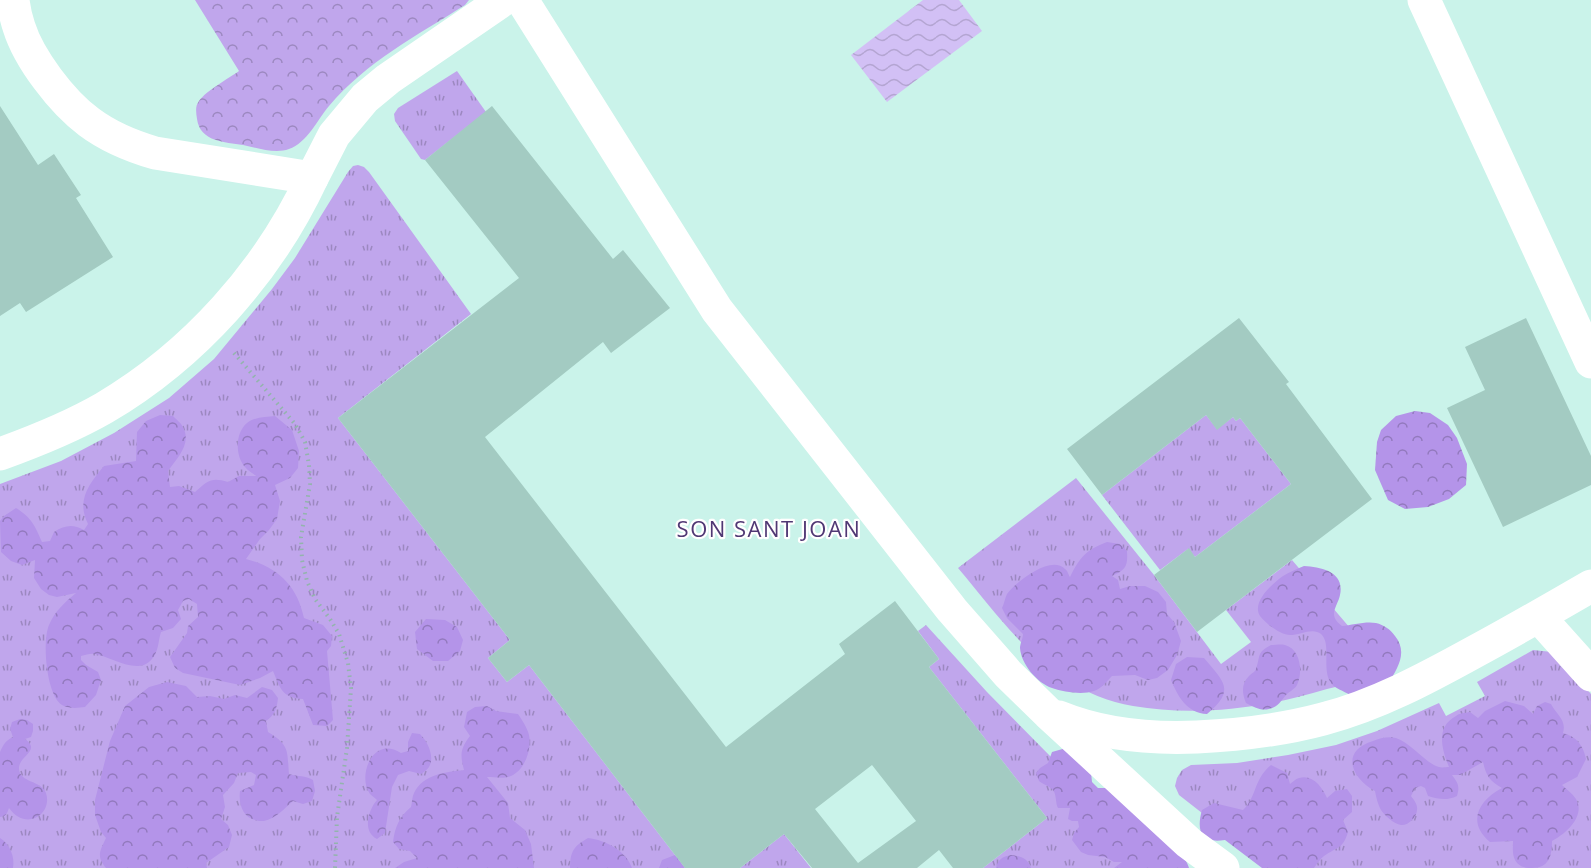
<svg xmlns="http://www.w3.org/2000/svg" width="1591" height="868" font-family="'Open Sans',sans-serif">
	<defs>
		<pattern id="grass-tufts" width="24" height="20" patternUnits="userSpaceOnUse" patternTransform="scale(1.5)"><rect width="24" height="20" fill="#c0a6ec"/><path d="M3 7l-1-3M5 7V3M7 7l1-3M15 17l-1-3M17 17v-4M19 17l1-3" fill="none" stroke="#9c88c0"/></pattern>
		<pattern id="forest-crowns" width="20" height="18" patternUnits="userSpaceOnUse" patternTransform="scale(1.5)"><rect width="20" height="18" fill="#b494e9"/><path d="M2 6a3 3 0 1 1 6 0M12 15a3 3 0 1 1 6 0" fill="none" stroke="#9279bd"/></pattern>
		<pattern id="park-crowns" width="20" height="18" patternUnits="userSpaceOnUse" patternTransform="scale(1.5)"><rect width="20" height="18" fill="#c0a6ec"/><path d="M2 6a3 3 0 1 1 6 0M12 15a3 3 0 1 1 6 0" fill="none" stroke="#9c88c0"/></pattern>
		<pattern id="water-waves" width="16" height="10" patternUnits="userSpaceOnUse" patternTransform="scale(1.5)"><rect width="16" height="10" fill="#d2c0f5"/><path d="M0 5q4-4 8 0t8 0" fill="none" stroke="#b4a5d2"/></pattern>
	</defs>
	<rect width="100%" height="100%" fill="#caf3ea"/>
	<g fill="url(#grass-tufts)">
		<polygon points="457,71 486,112 425,160 421,159 395,121 394,114 398,108"/>
		<polygon points="358,165 364,167 369,172 471,314 338,418 510,640 488,658 507,682 529,665 685,868 0,868 0,484 61,461 114,433 169,398 214,359 272,289 295,258 348,172 353,166"/>
		<polygon points="1206,415 1217,429 1233,417 1236,421 1240,418 1291,484 1195,557 1188,549 1160,570 1102,495"/>
		<path d="M 1076,478 L 1154,575 L 1221,664 L 1251,642 L 1226,610 L 1292,560 L 1379,662 C 1371,668 1362,677 1353,681 C 1345,685 1335,687 1327,689 C 1265,708 1196,717 1133,706 C 1109,702 1085,692 1065,679 C 1022,651 991,607 958,568 Z"/>
		<polygon points="926,625 987,692 1051,757 1178,868 983,868 1047,818 929,667 939,659 918,631"/>
		<polygon points="1533,650 1552,652 1562,660 1591,694 1591,868 1267,868 1225,831 1179,795 1175,786 1177,778 1182,770 1191,765 1237,763 1288,755 1336,745 1377,731 1439,703 1446,716 1485,696 1477,682"/>
		<polygon points="784,834 811,868 740,868"/>
	</g>
	<g fill="url(#forest-crowns)">
		<polygon points="1415,411 1430,413 1448,425 1457,438 1467,464 1466,485 1449,499 1428,507 1405,509 1388,500 1375,470 1377,442 1381,430 1396,416"/>
		<path d="M 160,415 L 173,416 C 176,419 181,423 183,427 C 192,444 177,458 168,471 L 170,487 L 179,486 L 195,492 C 208,480 212,477 228,482 L 239,476 L 256,476 C 253,473 248,471 245,467 C 235,456 235,433 247,423 C 254,417 266,417 275,416 L 292,430 L 299,451 L 298,468 L 290,478 L 275,485 L 280,501 L 277,519 L 269,530 L 260,539 L 246,559 C 277,567 297,585 304,618 L 323,625 L 332,636 L 331,646 L 327,651 L 333,720 L 327,726 L 313,725 L 303,699 C 282,698 280,688 273,671 L 260,678 L 240,685 L 183,673 L 175,668 L 170,657 L 187,633 L 188,626 L 198,617 L 197,604 L 189,599 L 183,601 L 178,610 L 181,619 L 173,628 L 161,632 C 158,641 159,651 152,659 C 138,676 112,657 95,654 C 91,653 86,655 81,656 L 81,660 L 86,665 L 98,672 L 101,680 L 96,695 L 85,707 C 78,708 69,709 62,705 C 46,695 42,641 49,625 C 55,611 65,602 76,593 L 57,597 L 49,595 L 41,589 L 34,578 L 35,560 L 22,565 L 11,561 L 1,552 L 0,521 L 4,516 L 16,508 C 32,518 35,526 42,542 L 50,541 L 54,532 C 65,525 73,524 84,530 L 88,524 C 76,500 89,484 104,466 L 136,461 L 137,432 L 146,421 Z"/>
		<path d="M 1107,542 L 1120,544 L 1127,551 C 1128,566 1126,570 1112,576 L 1118,580 L 1120,589 L 1130,586 L 1145,586 L 1158,592 L 1166,602 L 1167,614 L 1174,622 L 1181,641 L 1177,655 L 1168,670 L 1157,678 L 1148,680 L 1135,675 L 1112,676 C 1107,681 1101,689 1094,691 C 1082,695 1064,692 1052,688 C 1037,683 1021,664 1020,648 C 1020,644 1023,638 1023,634 L 1007,618 L 1002,608 C 1004,604 1005,598 1007,594 C 1016,582 1051,554 1065,569 C 1068,571 1068,574 1070,577 C 1080,557 1086,550 1107,542 Z"/>
		<path d="M 1304,566 C 1322,567 1345,572 1340,595 C 1339,601 1334,608 1334,614 C 1334,619 1338,623 1342,626 C 1352,625 1366,621 1376,623 C 1384,625 1390,629 1395,636 C 1408,652 1398,668 1388,684 L 1350,695 C 1344,691 1334,688 1331,683 C 1321,669 1332,644 1321,634 C 1313,627 1300,635 1290,635 C 1281,635 1266,624 1260,616 C 1251,602 1273,583 1283,576 C 1289,572 1297,569 1304,566 Z"/>
		<polygon points="426,619 445,620 457,627 463,640 460,651 448,661 433,661 417,649 415,632"/>
		<path d="M 1271,645 C 1275,645 1281,644 1285,645 C 1301,649 1303,673 1297,685 C 1295,689 1290,691 1286,695 C 1281,701 1278,707 1269,709 C 1260,711 1254,707 1246,703 C 1242,693 1241,684 1249,676 C 1253,672 1254,673 1256,669 C 1261,655 1256,653 1271,645 Z"/>
		<path d="M 1187,657 L 1204,658 C 1224,682 1236,690 1207,714 C 1187,713 1178,697 1171,680 L 1176,664 Z"/>
		<path d="M 167,682 L 186,686 L 197,697 L 210,696 L 224,699 L 235,695 L 247,698 L 262,687 L 272,690 L 278,698 C 277,708 275,715 266,721 L 268,732 C 290,745 287,751 289,774 C 299,777 305,775 313,780 L 315,791 L 312,801 L 303,804 L 293,801 C 285,808 275,819 264,821 C 245,822 238,807 240,791 L 254,785 L 256,775 L 251,772 L 238,773 L 234,783 L 223,795 L 225,807 L 221,819 L 228,825 L 232,835 L 229,847 L 206,863 L 207,868 L 106,868 C 96,856 100,851 106,838 L 101,832 L 95,815 L 95,800 L 110,741 L 125,706 L 149,687 Z"/>
		<path d="M 1505,701 L 1524,706 L 1533,714 L 1537,706 L 1545,702 L 1551,704 C 1556,714 1567,720 1563,733 C 1577,737 1583,745 1586,759 L 1577,777 L 1562,785 C 1566,789 1572,793 1576,799 C 1586,816 1566,834 1552,841 C 1552,856 1549,868 1532,868 C 1525,868 1519,867 1515,860 C 1512,854 1513,848 1513,841 L 1490,842 C 1466,822 1479,800 1502,788 C 1490,781 1486,776 1483,762 L 1460,775 L 1452,775 C 1458,783 1460,786 1457,796 C 1447,801 1438,799 1428,796 L 1425,788 L 1421,786 L 1415,788 L 1411,796 C 1414,800 1418,805 1417,810 C 1417,817 1408,826 1401,825 C 1394,824 1384,815 1381,810 C 1378,805 1376,797 1375,791 C 1351,778 1340,751 1373,741 C 1380,738 1389,736 1396,738 C 1411,743 1428,765 1439,767 C 1442,768 1446,767 1449,767 C 1442,750 1435,727 1456,716 C 1459,713 1465,713 1470,712 L 1478,718 L 1485,711 Z"/>
		<path d="M 487,706 L 496,711 L 518,714 C 522,720 527,727 529,735 C 532,749 525,770 511,776 C 504,779 494,777 487,777 L 508,803 L 510,818 L 525,830 L 531,844 L 534,868 L 395,868 L 404,862 L 417,858 L 410,851 L 399,849 L 393,842 C 395,827 399,817 411,807 C 412,803 412,797 414,793 C 423,774 446,772 464,770 C 460,755 460,749 470,736 L 464,727 L 467,712 L 475,707 Z"/>
		<path d="M 20,719 L 27,720 L 33,724 L 33,731 L 31,737 L 25,739 C 42,751 18,756 19,769 C 20,783 41,780 46,793 C 53,814 26,832 9,808 C 7,813 7,816 0,817 L 0,752 C 3,745 6,740 13,737 L 10,729 L 12,722 Z"/>
		<path d="M 412,733 L 420,734 C 428,742 435,757 429,767 C 427,770 424,772 421,774 L 409,771 L 398,775 L 392,787 L 385,833 L 377,839 C 362,832 368,810 377,800 C 375,798 372,796 370,794 C 357,777 372,735 401,753 L 408,751 L 408,742 Z"/>
		<path d="M 1066,748 L 1091,772 L 1092,782 L 1098,788 L 1106,788 L 1126,798 L 1128,809 C 1135,812 1144,815 1150,819 C 1160,826 1187,857 1189,868 L 1114,868 L 1122,862 L 1114,862 L 1105,857 L 1088,855 L 1081,852 L 1072,840 L 1074,833 L 1079,827 L 1078,821 L 1072,821 L 1068,819 L 1070,808 L 1058,808 C 1055,803 1057,793 1052,789 C 1049,786 1042,784 1039,781 L 1036,773 L 1040,768 L 1048,763 L 1052,752 Z"/>
		<path d="M 1271,765 L 1287,773 L 1290,784 C 1293,782 1295,779 1299,778 C 1313,774 1322,787 1327,798 L 1335,791 L 1347,789 L 1352,796 L 1352,812 L 1343,820 L 1348,832 C 1343,849 1337,847 1324,856 C 1320,859 1317,864 1314,868 L 1262,868 L 1225,840 C 1201,844 1196,831 1202,810 L 1214,803 L 1243,810 C 1257,797 1253,780 1271,765 Z"/>
		<path d="M 0,838 C 10,844 15,857 13,868 L 0,868 Z"/>
		<path d="M 588,838 C 606,840 626,851 632,868 L 570,868 C 570,851 574,846 588,838 Z"/>
		<polygon points="675,855 685,868 659,868 662,860"/>
		<path d="M 1011,855 C 1020,856 1028,858 1031,868 L 996,868 C 998,859 1002,857 1011,855 Z"/>
	</g>
	<path fill="url(#park-crowns)" d="M 195,0 L 469,0 L 465,5 C 418,35 366,62 329,106 C 318,119 307,143 289,149 C 275,154 258,148 243,145 C 225,142 200,142 197,119 C 196,112 195,106 199,101 C 206,91 229,78 239,71 Z"/>
	<polygon fill="url(#water-waves)" points="923,0 959,0 982,31 887,102 851,55"/>
	<g fill="#a3cbc2" fill-rule="evenodd">
		<polygon points="0,106 38,165 54,154 81,195 76,198 113,257 26,312 20,303 0,316"/>
		<path d="M 492,106 L 613,259 L 623,250 L 670,308 L 611,353 L 603,342 L 485,437 L 726,747 L 845,654 L 839,644 L 895,601 L 939,659 L 929,667 L 1047,818 L 983,868 L 953,868 L 939,850 L 917,868 L 812,868 L 784,834 L 740,868 L 685,868 L 529,665 L 507,682 L 488,658 L 510,640 L 338,418 L 519,278 L 425,160 ZM 872,765 L 916,821 L 858,863 L 815,809 Z"/>
		<polygon points="1239,318 1289,382 1286,384 1372,499 1197,632 1154,575 1189,548 1195,557 1291,484 1240,418 1236,421 1233,417 1217,430 1206,415 1102,495 1067,449"/>
		<polygon points="1526,318 1591,456 1591,485 1503,527 1447,408 1485,390 1465,347"/>
	</g>
	<g fill="none" stroke-linecap="round" stroke-linejoin="round">
		<polyline stroke="#93b4ad" stroke-width="4" stroke-dasharray="1.5 4.5" stroke-linecap="butt" points="234,353 295,424 305,442 309,465 310,484 301,537 302,560 307,581 315,599 330,619 339,634 348,663 351,688 347,748 337,817 335,868"/>
		<g stroke="#fff" stroke-width="33">
			<path d="M 13,0 C 14,9 16,18 19,27 C 29,59 62,102 89,122 C 109,137 131,146 155,153 L 312,178 L 334,135 L 365,98 L 388,79 L 503,0"/>
			<polyline points="522,0 717,310 952,610 1008,674 1048,713 1189,843 1223,868"/>
			<polyline points="1424,0 1591,362"/>
			<path d="M 0,454 C 36,441 71,427 104,408 C 194,355 268,272 312,178"/>
			<polyline points="1539,617 1591,675"/>
			<path d="M 1059,717 C 1103,735 1150,739 1197,737 C 1239,735 1282,730 1323,719 C 1377,705 1427,678 1476,651 C 1515,630 1553,608 1591,586"/>
		</g>
	</g>
	<g text-anchor="middle" stroke-width="4.5" stroke-linejoin="round" paint-order="stroke">
		<g font-size="22" letter-spacing="1.5" fill="#503874" stroke="#fff">
			<text x="769" y="537">SON SANT JOAN</text>
		</g>
	</g>
</svg>
